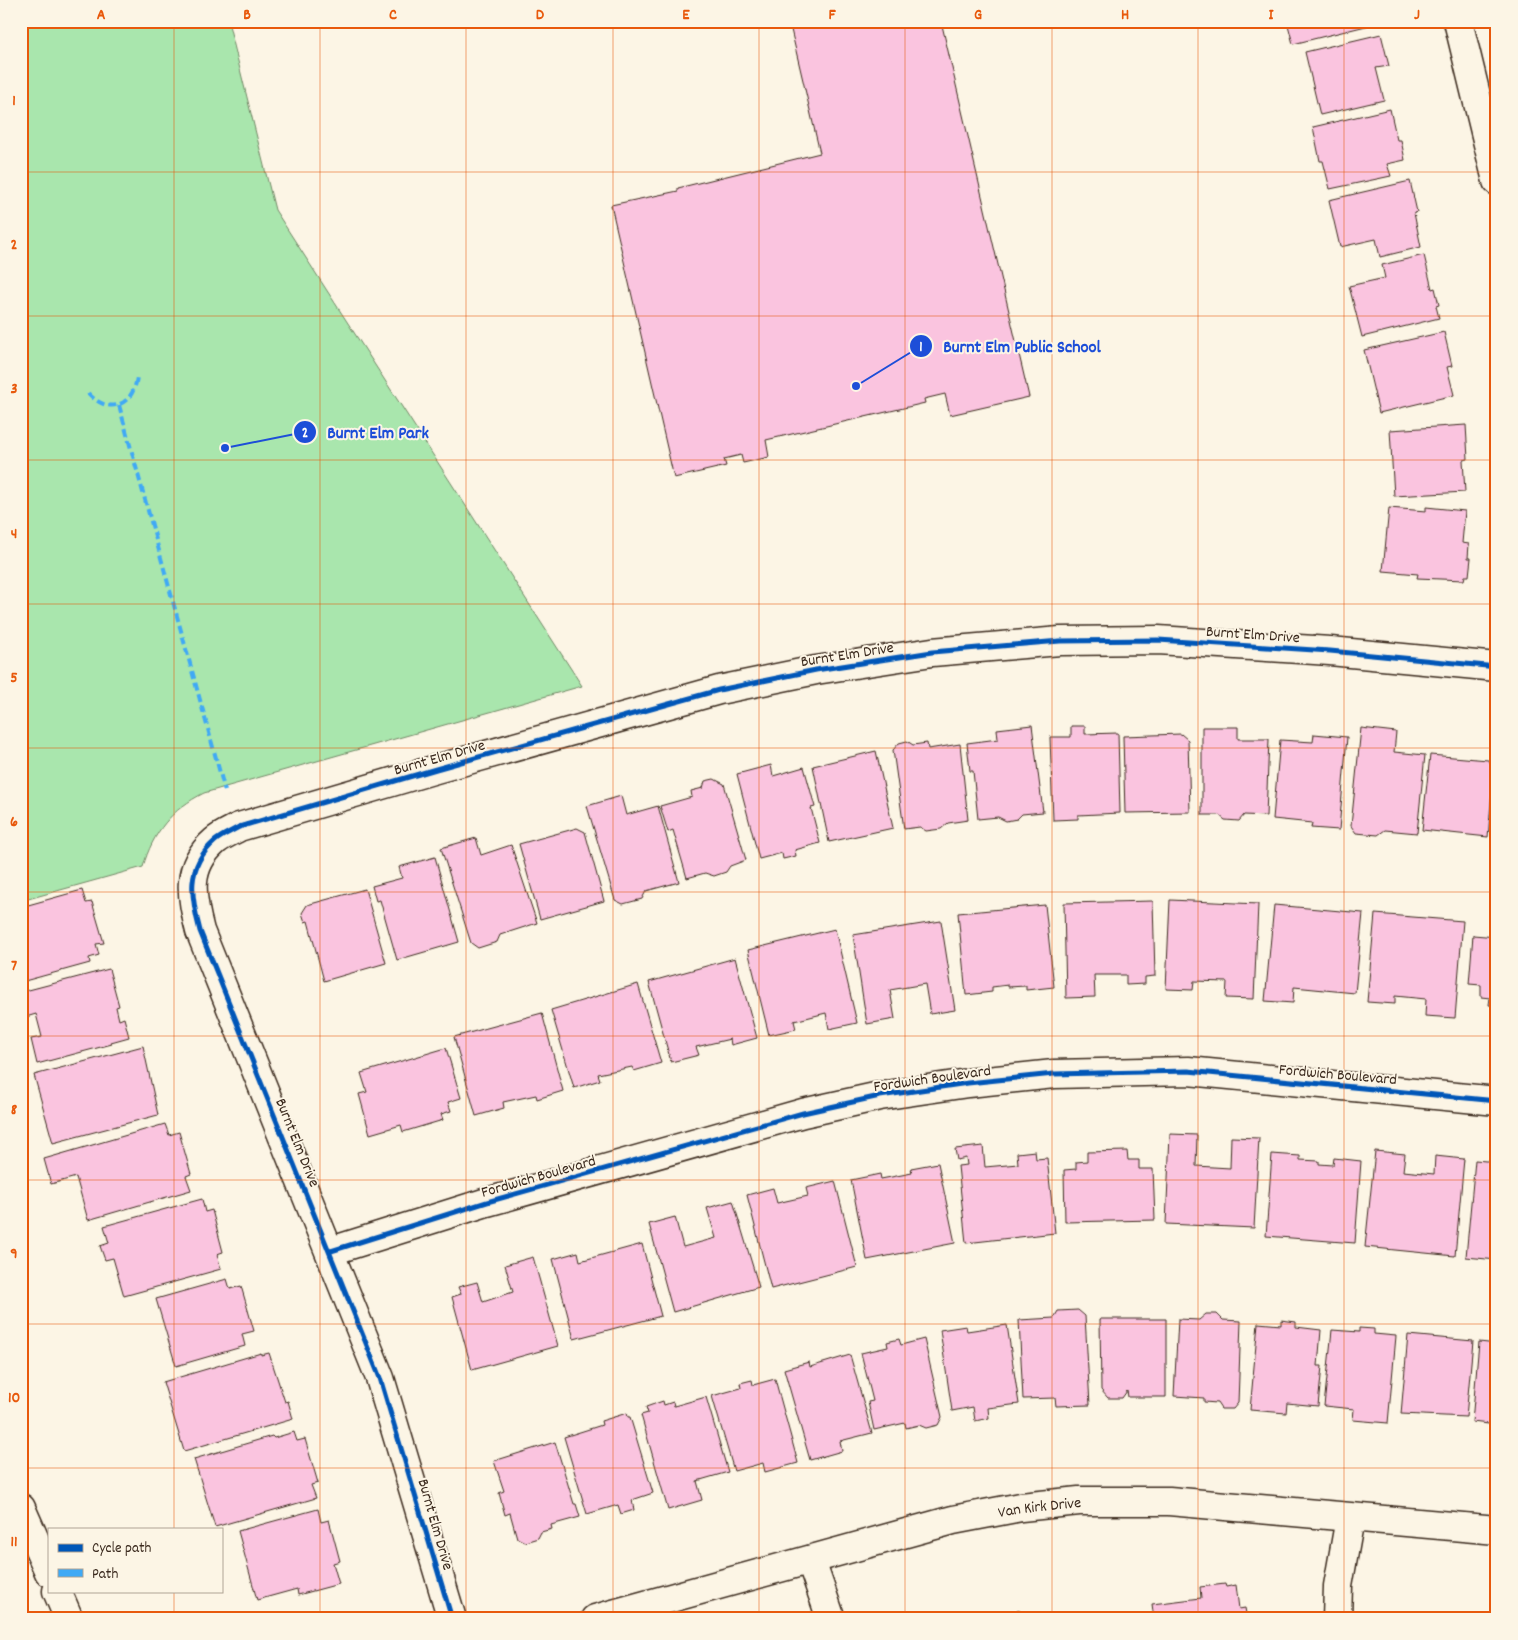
<svg xmlns="http://www.w3.org/2000/svg" width="1518" height="1640" font-family="Dekko,sans-serif">
	<rect width="100%" height="100%" fill="#fcf5e5"/>
	<filter id="ink" filterUnits="userSpaceOnUse"><feTurbulence type="fractalNoise" baseFrequency=".02" numOctaves="2"/><feDisplacementMap in="SourceGraphic" scale="10" xChannelSelector="R" yChannelSelector="G"/><feConvolveMatrix kernelMatrix="1 2 1 2 8 2 1 2 1" color-interpolation-filters="sRGB"/></filter>
	<g filter="url(#ink)">
		<path fill="#a9e6ad" stroke="#728866" d="M 21,21 L 228,21 L 275,210 L 582,686 L 204,793 C 172,809 153,832 143,867 L 21,901 Z"/>
		<g fill="#fac4df" stroke="#3b2a1e">
			<polygon points="789,21 941,21 1029,397 950,415 945,394 924,399 925,403 766,440 769,457 743,463 741,455 724,459 726,466 674,478 611,205 678,191 678,188 820,153"/>
			<polygon points="1287,21 1369,21 1370,25 1293,44"/>
			<polygon points="1381,34 1389,66 1376,68 1384,100 1320,115 1305,52"/>
			<polygon points="1390,109 1397,140 1401,140 1405,160 1387,164 1391,176 1330,189 1323,161 1320,161 1313,127"/>
			<polygon points="1410,181 1417,212 1414,213 1421,247 1380,257 1376,239 1340,247 1329,200"/>
			<polygon points="1424,255 1432,289 1435,288 1439,305 1436,306 1439,318 1362,337 1349,286 1385,278 1382,265"/>
			<polygon points="1444,332 1452,366 1447,367 1454,395 1379,413 1364,350"/>
			<polygon points="1466,425 1468,459 1463,460 1465,492 1394,496 1390,430"/>
			<polygon points="1426,507 1465,511 1462,543 1469,544 1468,558 1471,558 1469,576 1465,576 1464,580 1417,578 1418,574 1383,571 1389,508 1426,511"/>
			<polygon points="1032,725 1043,812 1022,814 1017,819 1006,821 998,817 978,819 973,771 970,771 967,743 998,739 997,729"/>
			<polygon points="1071,726 1085,726 1085,734 1118,733 1120,813 1078,815 1078,819 1053,820 1050,737 1071,737"/>
			<polygon points="1202,727 1238,727 1238,739 1269,739 1266,816 1244,815 1239,821 1225,820 1219,815 1202,815"/>
			<polygon points="1361,728 1396,732 1394,752 1425,755 1417,833 1385,830 1378,835 1356,833 1351,826"/>
			<polygon points="1181,734 1188,740 1190,812 1125,813 1123,736"/>
			<polygon points="1314,734 1347,737 1339,830 1311,828 1312,823 1273,819 1280,740 1313,742"/>
			<polygon points="907,741 913,745 927,743 928,749 960,744 968,820 948,823 941,829 926,831 920,827 904,829 893,750 899,743"/>
			<polygon points="876,751 893,828 829,842 813,766"/>
			<polygon points="1430,755 1488,760 1494,767 1488,837 1422,830"/>
			<polygon points="771,765 773,776 804,767 815,807 811,808 820,843 795,850 796,856 783,859 782,853 759,859 737,774"/>
			<polygon points="714,779 724,784 746,860 730,866 726,872 714,876 705,873 687,878 673,830 668,832 660,806 692,797 691,791 703,788 705,781"/>
			<polygon points="621,796 626,815 658,806 679,882 646,891 642,899 623,904 615,900 587,806"/>
			<polygon points="577,828 585,832 604,901 540,919 519,844"/>
			<polygon points="476,838 481,855 511,845 537,923 500,935 497,942 478,948 471,943 441,848"/>
			<polygon points="435,857 459,942 397,960 380,900 376,901 372,886 402,878 399,867"/>
			<polygon points="365,889 386,963 324,981 308,921 305,922 302,913 307,905"/>
			<polygon points="82,890 86,903 92,902 104,943 96,944 99,955 89,958 90,963 21,982 21,907"/>
			<polygon points="1170,900 1258,904 1254,999 1226,998 1227,982 1194,981 1193,990 1166,989"/>
			<polygon points="1153,901 1155,976 1145,977 1145,984 1126,985 1126,975 1094,975 1095,997 1066,998 1064,903"/>
			<polygon points="1045,905 1054,987 1026,990 1026,986 1008,987 1008,985 992,987 992,992 966,995 958,913"/>
			<polygon points="1274,905 1363,913 1355,993 1294,987 1293,1003 1265,1001"/>
			<polygon points="1375,914 1463,921 1455,1018 1425,1016 1426,999 1395,996 1395,1004 1367,1002"/>
			<polygon points="941,921 955,1010 930,1014 925,984 890,990 895,1019 867,1024 853,935"/>
			<polygon points="835,929 857,1023 829,1029 826,1013 794,1021 796,1029 769,1035 748,950"/>
			<polygon points="1473,935 1497,937 1497,1006 1489,1005 1490,998 1481,997 1481,985 1469,984"/>
			<polygon points="735,958 757,1038 731,1045 730,1039 696,1047 699,1055 671,1062 649,982"/>
			<polygon points="109,969 119,1006 116,1007 119,1020 124,1018 129,1037 111,1042 112,1044 37,1064 31,1039 42,1037 36,1014 26,1017 21,992"/>
			<polygon points="638,984 661,1063 634,1071 632,1067 598,1074 600,1080 574,1088 551,1010"/>
			<polygon points="542,1013 563,1091 537,1099 536,1095 503,1102 504,1108 476,1116 454,1037"/>
			<polygon points="143,1046 158,1115 53,1143 34,1075"/>
			<polygon points="446,1048 461,1098 448,1102 451,1111 441,1114 443,1120 403,1132 401,1125 370,1134 359,1094 367,1092 361,1073"/>
			<polygon points="165,1124 169,1135 179,1132 191,1174 186,1176 191,1190 88,1220 76,1177 51,1184 44,1159"/>
			<polygon points="1170,1134 1197,1135 1196,1166 1230,1168 1231,1137 1259,1138 1254,1228 1166,1224"/>
			<polygon points="983,1146 985,1167 1018,1164 1017,1153 1035,1151 1036,1159 1047,1158 1055,1233 966,1243 958,1166 967,1165 966,1158 957,1160 955,1149"/>
			<polygon points="1127,1151 1128,1160 1139,1160 1139,1169 1153,1169 1155,1220 1065,1222 1064,1170 1076,1169 1076,1162 1087,1161 1087,1152"/>
			<polygon points="1375,1151 1405,1154 1403,1171 1434,1174 1435,1156 1464,1159 1455,1256 1365,1247"/>
			<polygon points="1272,1154 1300,1156 1300,1160 1319,1161 1319,1164 1333,1165 1334,1158 1361,1161 1355,1243 1266,1236"/>
			<polygon points="1475,1160 1497,1162 1497,1260 1466,1257"/>
			<polygon points="938,1163 955,1243 867,1260 851,1180 880,1174 881,1179 912,1173 911,1168"/>
			<polygon points="835,1181 857,1267 771,1289 747,1195 773,1188 777,1203 808,1196 806,1188"/>
			<polygon points="202,1199 205,1212 212,1210 223,1252 217,1254 221,1269 124,1296 113,1258 105,1260 100,1246 109,1243 104,1226"/>
			<polygon points="733,1201 759,1287 673,1312 649,1224 675,1217 683,1247 716,1238 707,1208"/>
			<polygon points="642,1244 661,1316 574,1339 553,1259 578,1252 580,1261"/>
			<polygon points="533,1257 558,1346 472,1370 452,1297 461,1294 458,1287 477,1282 483,1302 513,1292 505,1265"/>
			<polygon points="227,1279 230,1289 241,1286 254,1331 242,1334 245,1346 176,1366 156,1299"/>
			<polygon points="1078,1310 1085,1316 1090,1405 1056,1406 1055,1398 1023,1399 1019,1320 1054,1318 1058,1311"/>
			<polygon points="1206,1314 1217,1314 1223,1320 1241,1321 1238,1403 1233,1409 1221,1409 1217,1403 1204,1402 1204,1398 1174,1396 1178,1319 1199,1320"/>
			<polygon points="1100,1319 1166,1319 1166,1397 1128,1397 1127,1391 1122,1398 1108,1398 1101,1390"/>
			<polygon points="1281,1320 1296,1322 1296,1327 1321,1330 1318,1366 1322,1366 1318,1406 1287,1403 1286,1413 1250,1410 1258,1323 1281,1325"/>
			<polygon points="1007,1325 1019,1404 988,1408 989,1418 975,1421 973,1407 952,1411 940,1330 966,1326 967,1331"/>
			<polygon points="1359,1328 1374,1329 1374,1334 1396,1336 1388,1423 1353,1420 1354,1409 1324,1406 1332,1330 1359,1332"/>
			<polygon points="1408,1335 1473,1341 1466,1417 1401,1414"/>
			<polygon points="899,1339 901,1345 924,1339 942,1417 938,1425 926,1428 919,1425 906,1428 905,1423 874,1430 868,1402 873,1401 861,1353 888,1347 887,1342"/>
			<polygon points="1479,1342 1497,1344 1497,1425 1472,1422"/>
			<polygon points="261,1353 261,1355 269,1353 285,1402 288,1401 293,1419 184,1451 163,1382"/>
			<polygon points="850,1355 872,1433 840,1441 842,1451 810,1460 784,1369 809,1362 810,1367"/>
			<polygon points="775,1379 798,1463 765,1472 763,1463 734,1471 712,1396 741,1388 740,1383 752,1380 753,1385"/>
			<polygon points="706,1397 728,1472 697,1481 702,1500 668,1510 641,1415 648,1413 646,1407 663,1401 664,1405 673,1402 674,1406"/>
			<polygon points="627,1413 628,1417 630,1417 653,1493 632,1500 634,1510 621,1514 618,1505 587,1514 564,1437 602,1425 601,1421"/>
			<polygon points="294,1432 297,1441 305,1439 318,1483 311,1485 316,1498 215,1527 194,1459 272,1436 274,1438"/>
			<polygon points="555,1442 574,1504 576,1504 580,1517 551,1525 552,1529 541,1532 538,1538 525,1542 517,1538 510,1513 505,1515 499,1493 504,1491 494,1461"/>
			<polygon points="318,1509 321,1522 329,1520 340,1561 333,1563 339,1584 298,1595 297,1589 257,1600 238,1531"/>
			<polygon points="1225,1584 1226,1587 1236,1585 1239,1609 1245,1608 1247,1619 1154,1619 1152,1604 1201,1598 1200,1587"/>
			<polygon points="1019,1610 1022,1619 998,1619"/>
			<polygon points="1449,1616 1449,1619 1411,1619 1411,1617"/>
		</g>
		<g fill="none" stroke-linecap="round" stroke-linejoin="round">
			<defs>
				<g id="minor">
					<polyline points="1458,21 1497,181"/>
					<polyline points="331,1251 487,1202 803,1113 880,1096 968,1083 1054,1074 1188,1071 1497,1101"/>
					<polyline points="811,1561 831,1619"/>
					<path d="M 452,1619 L 380,1378 L 200,931 C 191,897 185,867 215,841 C 222,835 232,831 239,827 L 436,769 L 719,690 L 816,670 L 932,652 L 1060,641 L 1158,640 L 1330,651 L 1497,667"/>
					<path id="s1" d="M 595,1619 L 953,1520 L 1021,1507 L 1079,1501 L 1169,1501 L 1497,1530"/>
					<polyline points="1337,1619 1338,1586 1350,1518"/>
				</g>
				<g id="major">
					<polyline points="21,1508 49,1572"/>
					<polyline points="57,1591 69,1619"/>
				</g>
			</defs>
			<use href="#minor" stroke="#3b2a1e" stroke-width="31"/>
			<use href="#major" stroke="#3b2a1e" stroke-width="31"/>
			<use href="#minor" stroke="#fcf5e5" stroke-width="28"/>
			<use href="#major" stroke="#fcf5e5" stroke-width="28"/>
			<g stroke="#3fa9f5" stroke-width="4" stroke-dasharray="8 4" stroke-linecap="butt">
				<path d="M 88,393 C 108,415 133,407 137,377"/>
				<polyline points="119,405 225,791"/>
			</g>
			<defs>
				<g id="cycleway">
					<polyline points="331,1251 487,1202 803,1113 880,1096 968,1083 1054,1074 1188,1071 1497,1101"/>
					<path d="M 452,1619 L 380,1378 L 200,931 C 191,897 185,867 215,841 C 222,835 232,831 239,827 L 436,769 L 719,690 L 816,670 L 932,652 L 1060,641 L 1158,640 L 1330,651 L 1497,667"/>
				</g>
			</defs>
			<use href="#cycleway" stroke="#fcf5e5" stroke-width="8"/>
			<use href="#cycleway" stroke="#0057b8" stroke-width="5"/>
		</g>
	</g>
	<path fill="none" stroke="#e8590c" stroke-width="1" stroke-opacity="0.55" d="M 174,21 L 174,1529M 320,21 L 320,1619M 466,21 L 466,1619M 613,21 L 613,1619M 759,21 L 759,1619M 905,21 L 905,1619M 1052,21 L 1052,1619M 1198,21 L 1198,1619M 1344,21 L 1344,1619M 21,172 L 1497,172M 21,316 L 1497,316M 21,460 L 1497,460M 21,604 L 1497,604M 21,748 L 1497,748M 21,892 L 1497,892M 21,1036 L 1497,1036M 21,1180 L 1497,1180M 21,1324 L 1497,1324M 21,1468 L 1497,1468M 174,1591 L 174,1619"/>
	<g text-anchor="middle" stroke-width="4" stroke-linejoin="round" paint-order="stroke">
		<g font-size="16" fill="#3b2a1e" stroke="#fcf5e5">
			<text transform="translate(1253 633) rotate(4)" y="6">Burnt Elm Drive</text>
			<text transform="translate(847 653) rotate(-9)" y="6">Burnt Elm Drive</text>
			<text transform="translate(439 756) rotate(-16)" y="6">Burnt Elm Drive</text>
			<text transform="translate(1338 1073) rotate(5)" y="6">Fordwich Boulevard</text>
			<text transform="translate(932 1077) rotate(-8)" y="6">Fordwich Boulevard</text>
			<text transform="translate(299 1142) rotate(68)" y="6">Burnt Elm Drive</text>
			<text transform="translate(538 1175) rotate(-16)" y="6">Fordwich Boulevard</text>
			<text dy="6" stroke="none"><textPath href="#s1" startOffset="459">Van Kirk Drive</textPath></text>
			<text transform="translate(437 1524) rotate(74)" y="6">Burnt Elm Drive</text>
		</g>
	</g>
	<path fill="none" stroke="#1d4ed8" stroke-width="2" d="M856 386L921 346M225 448L305 432"/>
	<g fill="#1d4ed8" stroke="#fcf5e5" stroke-width="2">
		<circle cx="856" cy="386" r="5"/>
		<circle cx="225" cy="448" r="5"/>
		<circle cx="921" cy="346" r="12"/>
		<circle cx="305" cy="432" r="12"/>
	</g>
	<g font-size="15" text-anchor="middle" font-weight="bold" fill="#fff">
		<text x="921" y="351">1</text>
		<text x="305" y="437">2</text>
	</g>
	<g font-size="18" text-anchor="middle" font-weight="bold" fill="#1d4ed8" stroke="#fcf5e5" stroke-width="4" stroke-linejoin="round" paint-order="stroke">
		<text x="1022" y="352">Burnt Elm Public School</text>
		<text x="378" y="438">Burnt Elm Park</text>
	</g>
	<rect width="1518" height="1640" fill="none" stroke="#fcf5e5" stroke-width="55"/>
	<rect x="48" y="1528" width="175" height="65" fill="#fcf5e5" stroke="#afa495"/>
	<rect x="58" y="1544" width="25" height="8" fill="#0057b8" stroke="#afa495"/>
	<text x="92" y="1552" font-size="15" fill="#3b2a1e">Cycle path</text>
	<rect x="58" y="1569" width="25" height="8" fill="#3fa9f5" stroke="#afa495"/>
	<text x="92" y="1578" font-size="15" fill="#3b2a1e">Path</text>
	<rect x="28" y="28" width="1462" height="1584" fill="none" stroke="#e8590c" stroke-width="2"/>
	<g font-size="16" text-anchor="middle" font-weight="bold" fill="#e8590c">
		<text x="101" y="19">A</text>
		<text x="247" y="19">B</text>
		<text x="393" y="19">C</text>
		<text x="540" y="19">D</text>
		<text x="686" y="19">E</text>
		<text x="832" y="19">F</text>
		<text x="978" y="19">G</text>
		<text x="1125" y="19">H</text>
		<text x="1271" y="19">I</text>
		<text x="1417" y="19">J</text>
		<text x="14" y="105">1</text>
		<text x="14" y="249">2</text>
		<text x="14" y="393">3</text>
		<text x="14" y="538">4</text>
		<text x="14" y="682">5</text>
		<text x="14" y="826">6</text>
		<text x="14" y="970">7</text>
		<text x="14" y="1114">8</text>
		<text x="14" y="1258">9</text>
		<text x="14" y="1402">10</text>
		<text x="14" y="1546">11</text>
	</g>
</svg>
